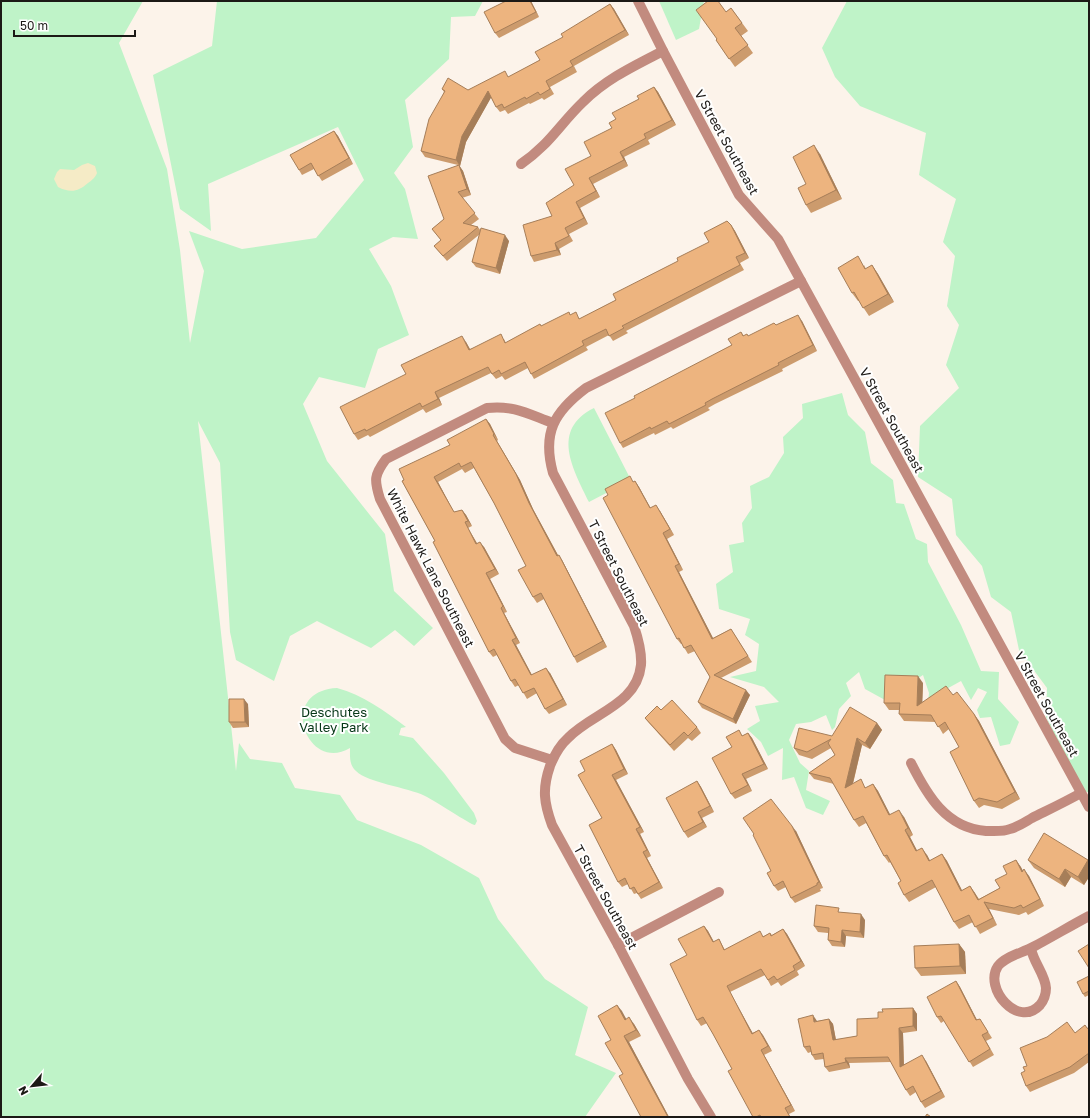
<svg xmlns="http://www.w3.org/2000/svg" width="1090" height="1118" font-family="'Golos Text',sans-serif">
	<rect width="100%" height="100%" fill="#fcf3ea"/>
	<g fill="#bff3c8">
		<polygon points="1,1 143,1 119,43 167,169 180,250 190,343 204,271 189,231 242,249 316,238 364,180 338,127 208,184 211,231 180,209 153,75 212,46 217,1 483,1 475,16 451,17 449,59 405,100 413,147 394,173 405,189 418,239 393,237 369,249 391,286 409,335 378,349 365,388 319,377 303,404 327,461 385,534 394,591 433,628 414,646 395,630 371,648 317,621 290,636 274,681 236,660 230,632 220,463 198,421 236,771 239,743 250,759 282,763 295,788 340,795 357,820 421,845 479,878 498,919 545,979 588,1007 575,1055 616,1073 585,1117 1,1117"/>
		<polygon points="659,1 704,1 699,29 676,40"/>
		<polygon points="847,1 1089,1 1089,792 1085,792 1064,756 1046,717 1047,688 1019,650 1011,612 991,597 982,566 956,535 952,499 918,477 920,426 959,388 946,365 959,325 947,306 955,256 943,242 956,199 919,175 926,133 860,106 835,77 822,48"/>
		<polygon points="842,393 848,415 865,432 871,463 893,480 896,503 904,504 916,539 927,544 928,562 961,625 981,671 999,672 998,699 1019,722 1010,744 1000,746 991,717 980,718 977,710 987,692 978,688 971,700 961,681 941,692 927,712 929,693 923,675 885,700 865,689 859,672 846,683 851,696 839,709 835,727 832,730 826,715 811,722 796,724 789,740 800,763 809,771 806,790 830,801 823,815 806,808 794,777 782,780 783,748 768,756 761,742 747,729 760,721 755,706 779,702 764,687 730,677 756,671 759,644 745,635 750,619 719,609 716,584 733,572 729,545 744,542 742,523 752,508 750,486 769,477 784,453 783,437 803,418 802,404"/>
		<path d="M 594,408 L 631,480 L 589,502 C 573,469 550,430 594,408 Z"/>
		<path d="M 337,688 C 363,695 385,711 406,727 L 401,728 L 399,735 L 413,738 L 444,773 L 474,813 L 477,821 L 475,825 C 471,825 434,800 425,796 C 407,787 368,783 356,771 C 349,765 350,756 350,748 C 307,774 276,691 337,688 Z"/>
	</g>
	<path fill="#f5ebc6" d="M 88,163 L 95,166 L 97,173 C 95,178 92,180 88,183 C 78,192 70,193 58,187 L 54,179 L 57,172 L 60,169 L 74,170 L 82,165 Z"/>
	<g fill="none" stroke-linecap="round" stroke-linejoin="round">
		<g stroke="#c28b7f" stroke-width="10">
			<polyline points="638,1 663,51 739,195 778,239 1089,807"/>
			<path d="M 521,164 C 549,145 560,124 583,102 C 606,79 634,66 663,51"/>
			<path d="M 552,760 L 515,748 L 505,739 L 380,499 C 374,480 374,475 386,459 L 487,408 C 514,405 528,414 553,423"/>
			<path d="M 911,763 C 927,795 946,828 986,831 C 994,831 1003,832 1010,829 C 1018,827 1025,822 1032,818 C 1048,810 1065,802 1081,793"/>
			<polyline points="618,945 719,892"/>
			<path d="M 1031,948 C 1033,962 1045,974 1046,988 C 1046,994 1044,1000 1040,1005 C 1018,1029 983,988 998,966 C 1006,956 1022,953 1033,947 C 1052,937 1070,926 1089,916"/>
			<path d="M 711,1117 L 688,1079 L 618,945 L 552,825 C 544,803 542,789 550,766 C 554,756 560,745 568,738 C 592,713 637,705 641,665 C 642,651 638,638 634,626 L 553,473 C 542,433 554,412 586,388 L 801,281"/>
		</g>
	</g>
	<g fill="#cc9b6d">
		<polygon points="506,1 531,1 539,17 499,38 495,33"/>
		<polygon points="610,4 614,9 629,35 574,66 577,72 550,87 554,94 544,100 542,98 530,104 529,103 508,114 505,110 500,112 496,107 491,97 466,142 460,166 459,166 463,171 471,195 462,198 479,219 471,225 478,227 481,231 509,241 500,274 476,267 472,262 480,234 447,261 434,246 441,240 432,229 444,219 458,165 425,157 421,151 444,92 442,89 468,90 509,77 540,60 563,37"/>
		<polygon points="731,8 748,31 741,36 753,53 735,67 716,40 717,39 726,12"/>
		<polygon points="654,87 658,92 676,125 648,140 650,144 624,157 628,166 593,184 600,197 580,208 588,224 569,234 573,241 559,249 561,255 534,262 531,256 552,216 574,185 591,156 612,128 616,119 639,99"/>
		<polygon points="334,131 338,136 353,164 322,181 314,169 302,175 299,170"/>
		<polygon points="820,154 842,199 811,213 806,205 806,184"/>
		<polygon points="731,225 735,231 749,258 740,263 744,270 626,331 628,333 613,341 609,335 586,347 588,350 534,379 528,368 505,380 502,376 496,379 491,373 439,398 442,405 426,413 423,409 370,437 368,435 358,440 354,434 406,374 466,342 470,349 504,339 506,343 541,326 571,315 580,319 616,300 709,242"/>
		<polygon points="864,265 866,269 872,265 878,274 894,302 869,316 859,301 858,301 852,293"/>
		<polygon points="802,321 817,351 782,369 783,371 715,404 708,408 710,410 673,429 671,427 655,435 654,433 623,448 620,443 635,398 732,345 741,332 744,336 749,336 776,325"/>
		<polygon points="486,419 490,424 498,440 497,441 520,480 533,509 558,555 562,560 607,647 577,663 574,657 544,599 537,603 533,597 526,566 494,503 474,468 465,473 462,469 438,482 454,512 462,510 466,515 472,526 468,528 477,543 484,547 499,574 490,579 507,612 504,613 520,643 516,645 532,675 550,673 567,705 549,714 545,709 537,693 527,699 519,685 515,687 511,681 497,655 493,657 489,652 435,541 402,481"/>
		<polygon points="635,481 639,487 650,508 660,511 674,535 667,539 683,570 679,572 713,638 731,629 752,662 721,678 750,695 736,724 702,708 698,702 710,677 695,651 688,654 682,644 681,644 677,639 634,482"/>
		<polygon points="923,683 922,702 953,695 974,714 979,721 1020,799 1002,809 984,805 979,808 974,801 959,747 949,729 943,734 936,722 904,721 899,714 899,710 889,710 884,703"/>
		<polygon points="248,704 249,727 233,728 229,722"/>
		<polygon points="661,710 697,727 701,733 692,741 688,738 674,751 649,723 645,718"/>
		<polygon points="877,723 882,730 870,749 862,745 853,784 867,788 873,784 878,791 890,815 904,817 913,835 910,837 917,851 927,855 930,861 942,854 947,861 962,891 970,886 979,899 1000,888 1016,860 1023,871 1029,876 1044,906 1028,915 1026,912 1019,915 989,909 997,925 980,934 973,922 959,929 954,922 936,887 909,902 904,895 901,881 890,862 889,863 884,856 866,823 859,827 854,820 834,784 814,779 809,773 835,755 831,748 812,759 799,755 794,748"/>
		<polygon points="739,730 742,736 748,733 752,738 768,769 746,779 752,791 735,799 731,794 732,747"/>
		<polygon points="612,744 616,750 628,774 616,780 644,832 640,834 651,856 647,858 663,888 641,899 637,893 634,894 628,884 622,887 618,882 602,818 585,771"/>
		<polygon points="697,781 701,787 714,812 702,818 707,827 688,838 684,832"/>
		<polygon points="796,831 823,888 820,889 821,891 795,903 791,898 786,887 778,891 774,886 771,871 754,834"/>
		<polygon points="1028,860 1089,861 1089,877 1084,885 1071,877 1065,887 1034,868"/>
		<polygon points="842,912 865,920 864,938 846,936 845,947 832,946 828,940 828,933 818,932 814,926"/>
		<polygon points="704,926 708,931 714,942 719,939 725,950 764,936 770,933 772,935 783,929 787,934 805,966 797,971 799,975 781,986 778,982 771,986 765,975 730,992 752,1033 759,1030 772,1051 764,1055 795,1111 789,1114 790,1117 753,1117 732,1069 713,1034 707,1023 701,1026 697,1020 687,955"/>
		<polygon points="959,944 965,952 966,974 921,976 915,968"/>
		<polygon points="1089,976 1089,995 1085,997 1083,994"/>
		<polygon points="956,981 960,987 977,1020 980,1019 992,1038 986,1041 994,1055 973,1067 944,1021 941,1023 937,1017"/>
		<polygon points="617,1005 626,1019 634,1024 641,1036 629,1042 669,1117 641,1117 611,1040"/>
		<polygon points="913,1008 917,1014 917,1031 903,1033 904,1065 926,1061 945,1097 925,1108 921,1102 916,1092 910,1096 906,1090 891,1062 849,1063 850,1068 829,1072 825,1067 824,1059 815,1060 812,1055 811,1052 808,1053 804,1047 817,1021 829,1019 833,1024 836,1040 857,1036 878,1018 883,1012"/>
		<polygon points="1087,1028 1089,1029 1089,1062 1074,1073 1030,1092 1026,1086 1027,1066 1075,1033"/>
	</g>
	<g fill="#a67e59">
		<polygon points="530,1 531,1 539,17 536,12"/>
		<polygon points="610,4 614,9 629,35 625,30"/>
		<polygon points="654,87 658,92 676,125 672,120"/>
		<polygon points="488,91 492,96 466,142 460,166 456,160 462,136"/>
		<polygon points="334,131 338,136 353,164 349,158"/>
		<polygon points="814,145 820,154 842,199 836,190"/>
		<polygon points="620,152 624,157 628,166 624,160"/>
		<polygon points="459,165 463,171 471,195 467,189"/>
		<polygon points="589,178 593,184 600,197 596,191"/>
		<polygon points="576,202 580,208 588,224 584,218"/>
		<polygon points="731,225 735,231 749,258 745,253"/>
		<polygon points="505,235 509,241 500,274 496,268"/>
		<polygon points="555,243 559,249 561,255 557,250"/>
		<polygon points="872,265 878,274 894,302 888,294"/>
		<polygon points="798,315 802,321 817,351 813,345"/>
		<polygon points="462,336 466,342 473,355 469,350"/>
		<polygon points="435,392 439,398 442,405 438,399"/>
		<polygon points="486,419 490,424 498,440 494,434"/>
		<polygon points="493,435 520,480 533,509 561,561 557,556"/>
		<polygon points="434,477 438,482 457,518 454,512"/>
		<polygon points="635,481 639,487 654,514 650,508"/>
		<polygon points="656,505 660,511 674,535 670,529"/>
		<polygon points="462,510 466,515 472,526 468,521"/>
		<polygon points="465,522 468,528 480,549 476,544"/>
		<polygon points="663,533 667,539 683,570 679,564"/>
		<polygon points="480,542 484,547 499,574 495,569"/>
		<polygon points="559,555 562,560 607,647 603,641"/>
		<polygon points="675,566 679,572 716,644 712,639"/>
		<polygon points="486,573 490,579 507,612 503,606"/>
		<polygon points="501,608 504,613 520,643 516,638"/>
		<polygon points="512,640 516,645 535,681 531,675"/>
		<polygon points="546,668 550,673 567,705 563,699"/>
		<polygon points="918,676 923,683 922,713 917,706"/>
		<polygon points="746,690 750,695 736,724 733,719"/>
		<polygon points="244,699 248,704 249,727 245,722"/>
		<polygon points="974,714 979,721 1020,799 1015,792"/>
		<polygon points="877,723 882,730 870,749 865,743"/>
		<polygon points="748,733 752,738 768,769 764,764"/>
		<polygon points="857,738 862,745 850,795 845,788"/>
		<polygon points="612,744 616,750 628,774 624,769"/>
		<polygon points="742,774 746,779 752,791 748,785"/>
		<polygon points="612,775 616,780 644,832 640,827"/>
		<polygon points="697,781 701,787 714,812 710,806"/>
		<polygon points="873,784 878,791 894,822 889,815"/>
		<polygon points="899,810 904,817 913,835 908,828"/>
		<polygon points="698,812 702,818 707,827 703,822"/>
		<polygon points="792,826 796,831 823,888 819,882"/>
		<polygon points="636,829 640,834 651,856 647,850"/>
		<polygon points="905,830 910,837 921,858 916,851"/>
		<polygon points="922,848 927,855 934,868 929,861"/>
		<polygon points="643,852 647,858 663,888 659,882"/>
		<polygon points="942,854 947,861 966,898 961,891"/>
		<polygon points="1016,860 1021,867 1027,879 1022,872"/>
		<polygon points="1088,860 1089,861 1089,877 1084,885 1078,877"/>
		<polygon points="1024,869 1029,876 1044,906 1040,899"/>
		<polygon points="1065,869 1071,877 1065,887 1059,879"/>
		<polygon points="970,886 975,893 983,907 978,900"/>
		<polygon points="984,902 989,909 997,925 993,918"/>
		<polygon points="861,914 865,920 864,938 860,932"/>
		<polygon points="704,926 708,931 717,948 713,942"/>
		<polygon points="783,929 787,934 805,966 801,961"/>
		<polygon points="842,930 846,936 845,947 841,942"/>
		<polygon points="959,944 965,952 966,974 960,966"/>
		<polygon points="956,981 960,987 980,1026 976,1020"/>
		<polygon points="727,986 730,992 756,1039 752,1034"/>
		<polygon points="617,1005 622,1011 630,1026 625,1020"/>
		<polygon points="913,1008 917,1014 917,1031 913,1026"/>
		<polygon points="813,1015 817,1021 814,1022"/>
		<polygon points="629,1017 634,1024 641,1036 636,1030"/>
		<polygon points="829,1019 833,1024 837,1046 833,1040"/>
		<polygon points="899,1028 903,1033 904,1073 900,1067"/>
		<polygon points="759,1030 763,1035 772,1051 768,1046"/>
		<polygon points="624,1036 629,1042 669,1117 668,1117"/>
		<polygon points="761,1050 764,1055 795,1111 791,1105"/>
		<polygon points="922,1055 926,1061 945,1097 941,1091"/>
		<polygon points="845,1058 849,1063 850,1068 846,1062"/>
	</g>
	<g fill="#edb47f" stroke="#a67e59">
		<polygon points="506,1 530,1 536,12 495,33 484,12"/>
		<polygon points="708,1 718,1 726,12 731,8 742,23 735,28 748,45 729,59 716,40 717,39 696,10"/>
		<polygon points="610,4 625,30 570,61 573,66 546,81 550,89 540,95 538,92 526,99 525,97 504,108 502,104 496,107 488,91 462,136 456,160 421,151 429,119 445,91 442,89 448,78 468,90 505,71 508,77 540,60 535,52 563,37 561,34"/>
		<polygon points="654,87 672,120 644,134 646,138 620,152 624,160 589,178 596,191 576,202 584,218 565,228 569,236 555,243 557,250 531,256 523,225 552,216 546,203 574,185 565,169 591,156 584,142 612,128 609,123 616,119 612,113 639,99 637,96"/>
		<polygon points="334,131 349,158 318,176 311,163 299,170 290,155"/>
		<polygon points="814,145 836,190 806,205 798,188 806,184 793,157"/>
		<polygon points="459,165 467,189 458,192 475,213 463,223 478,227 443,256 434,246 441,240 432,229 444,219 428,176"/>
		<polygon points="727,221 731,225 745,253 736,257 740,265 622,326 624,328 609,336 606,329 582,341 584,345 531,374 525,362 501,374 499,370 492,374 488,367 435,392 438,399 422,407 420,403 366,431 365,429 354,434 340,407 406,374 401,365 462,336 469,350 501,334 505,343 540,324 541,326 569,312 570,315 576,312 579,319 616,300 613,294 678,261 677,258 709,242 704,233"/>
		<polygon points="481,228 505,235 496,268 472,262"/>
		<polygon points="858,256 865,269 872,265 888,294 863,308 854,292 852,293 838,268"/>
		<polygon points="798,315 813,345 778,363 779,365 712,399 705,403 706,405 669,424 667,421 651,429 650,427 620,443 605,413 635,398 634,396 732,345 728,339 741,332 743,336 747,334 748,336 774,323 776,325"/>
		<polygon points="486,419 494,434 493,435 516,474 529,503 557,556 559,555 603,641 574,657 541,593 533,597 518,570 526,566 494,503 471,462 461,467 459,463 434,477 454,512 462,510 468,521 465,522 476,544 480,542 495,569 486,573 503,606 501,608 516,638 512,640 531,675 546,668 563,699 545,709 534,688 523,693 515,679 511,681 494,649 489,652 433,542 435,541 402,481 404,480 399,469 450,445 447,440"/>
		<polygon points="630,476 633,482 635,481 650,508 656,505 670,529 663,533 679,564 675,566 712,639 731,629 748,656 714,675 746,690 733,719 698,702 710,677 691,645 684,648 679,638 677,639 603,498 608,495 605,489"/>
		<polygon points="885,675 918,676 917,706 946,686 953,695 957,692 974,714 1015,792 997,802 979,798 974,801 950,752 959,747 945,722 938,727 931,715 899,714 900,703 884,703"/>
		<polygon points="229,699 244,699 245,722 229,722"/>
		<polygon points="672,700 697,727 688,736 684,732 670,745 645,718 657,706 661,710"/>
		<polygon points="850,707 877,723 865,743 857,738 845,788 861,779 865,788 873,784 889,815 899,810 908,828 905,830 916,851 922,848 929,861 942,854 961,891 970,886 978,900 1000,888 995,880 1007,874 1003,866 1016,860 1022,872 1024,869 1040,899 1023,908 1021,905 1014,908 984,902 993,918 975,927 969,915 954,922 932,880 904,895 898,883 901,881 887,855 884,856 863,816 854,820 830,778 809,773 835,755 828,743 831,739 807,752 794,748 799,728 832,736"/>
		<polygon points="739,730 742,736 748,733 764,764 742,774 748,785 731,794 712,758 732,747 726,737"/>
		<polygon points="612,744 624,769 612,775 640,827 636,829 647,850 643,852 659,882 638,894 634,887 630,889 625,878 618,882 589,825 602,818 578,775 585,771 580,761"/>
		<polygon points="697,781 710,806 698,812 703,822 684,832 666,798"/>
		<polygon points="771,799 792,826 819,882 817,883 817,885 791,898 783,881 774,886 767,873 771,871 753,835 754,834 743,818"/>
		<polygon points="1044,833 1088,860 1078,877 1065,869 1059,879 1028,860"/>
		<polygon points="816,905 839,908 838,912 861,914 860,932 842,930 841,942 828,940 829,928 814,926"/>
		<polygon points="704,926 713,942 719,939 724,950 760,931 763,937 770,933 771,936 783,929 801,961 793,966 795,970 777,980 774,976 768,980 761,969 727,986 752,1034 759,1030 768,1046 761,1050 791,1105 785,1108 790,1117 761,1117 760,1115 756,1117 753,1117 728,1071 732,1069 713,1034 703,1017 697,1020 670,964 687,955 678,939"/>
		<polygon points="959,944 960,966 915,968 914,946"/>
		<polygon points="1089,944 1089,968 1078,951"/>
		<polygon points="1089,976 1089,991 1083,994 1077,982"/>
		<polygon points="956,981 976,1020 980,1019 988,1032 982,1035 990,1049 969,1062 941,1016 937,1017 927,997"/>
		<polygon points="617,1005 625,1020 629,1017 636,1030 624,1036 668,1117 641,1117 619,1076 623,1074 605,1043 611,1040 598,1016"/>
		<polygon points="913,1008 913,1026 899,1028 900,1067 922,1055 941,1091 921,1102 913,1086 906,1090 888,1057 845,1058 846,1062 825,1067 823,1053 812,1055 810,1046 804,1047 798,1019 813,1015 814,1022 829,1019 833,1040 857,1036 857,1019 878,1018 878,1012 883,1012 882,1009"/>
		<polygon points="1067,1022 1075,1033 1085,1025 1087,1028 1089,1029 1089,1053 1070,1067 1026,1086 1021,1073 1025,1071 1023,1067 1027,1066 1020,1048 1047,1037"/>
		<polygon points="927,1114 931,1117 925,1117"/>
	</g>
	<g text-anchor="middle" stroke-width="4" stroke-linejoin="round" paint-order="stroke">
		<g font-size="13" fill="#1c1916" stroke="#fff">
			<text transform="translate(727 142) rotate(61)" y="5">V Street Southeast</text>
			<text transform="translate(892 420) rotate(61)" y="5">V Street Southeast</text>
			<text transform="translate(431 568) rotate(63)" y="5">White Hawk Lane Southeast</text>
			<text transform="translate(619 573) rotate(63)" y="5">T Street Southeast</text>
			<text transform="translate(1047 704) rotate(61)" y="5">V Street Southeast</text>
			<text transform="translate(606 897) rotate(61)" y="5">T Street Southeast</text>
		</g>
		<g font-size="13" fill="#063717" stroke="#fff">
			<text x="334" y="717">Deschutes<tspan x="334" dy="15">Valley Park</tspan></text>
		</g>
	</g>
	<rect width="1090" height="1118" fill="none" stroke="#1c1916" stroke-width="4"/>
	<g transform="translate(32 1086) rotate(242)" stroke="#ffffff" stroke-width="3" paint-order="stroke">
	<path d="M0-3L7 15L0 10L-7 15Z" fill="#1c1916"/>
	<text y="-6" font-size="11" font-weight="bold" text-anchor="middle" fill="#1c1916">N</text>
	</g>
	<path d="M14 30v6h121v-6" fill="none" stroke="#1c1916" stroke-width="2"/>
	<text x="20" y="30" font-size="12" fill="#1c1916" stroke="#ffffff" stroke-width="3" paint-order="stroke">50 m</text>
</svg>
